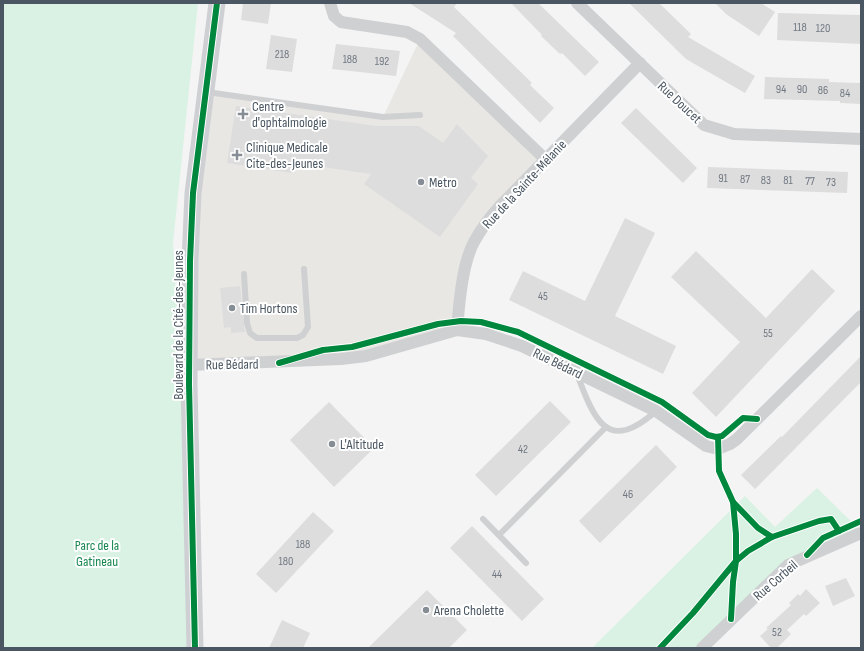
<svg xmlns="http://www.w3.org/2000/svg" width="864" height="651" font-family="'Sofia Sans Condensed',sans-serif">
	<rect width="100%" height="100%" fill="#f4f4f4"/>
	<polygon fill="#e8e7e3" points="420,39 545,159 473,243 457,330 366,356 189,365 206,92 383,117"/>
	<g fill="#d9f2e3">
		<polygon points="3,3 198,3 173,243 196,648 3,648"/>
		<polygon points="817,488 861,531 803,557 702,648 592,648 745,496 775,527"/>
	</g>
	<g fill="#ddddde">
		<polygon points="243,3 271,3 268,24 241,20"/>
		<polygon points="409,3 457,3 454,7 532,83 530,85 554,108 540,123 453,36 456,33"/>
		<polygon points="511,3 538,3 599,62 585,76 562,53 560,54 541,36 542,35"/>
		<polygon points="629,3 659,3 691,34 688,37 755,76 745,93 686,59"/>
		<polygon points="715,3 761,3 775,12 759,36 726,14"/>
		<polygon points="778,13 861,15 861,44 777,40"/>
		<polygon points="271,35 297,39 292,72 266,69"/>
		<polygon points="336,44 400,51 396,76 332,69"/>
		<polygon points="765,77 829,79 829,82 861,83 861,104 840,103 840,101 764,99"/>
		<polygon points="236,106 376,126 419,126 443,143 457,124 488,156 471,178 478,184 440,237 364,184 371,174 294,163 292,173 227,163"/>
		<polygon points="636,108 697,168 683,183 621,123"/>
		<polygon points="708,167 848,172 847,193 707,188"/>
		<polygon points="625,218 655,233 615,316 676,346 663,374 509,300 523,271 585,301"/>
		<polygon points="696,251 766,318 812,269 835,291 716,417 692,393 740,342 671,277"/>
		<polygon points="240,286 245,332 231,333 231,327 224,328 220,288"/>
		<polygon points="861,356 861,382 755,489 741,475 781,436 782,437"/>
		<polygon points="550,401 571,422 496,496 475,475"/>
		<polygon points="329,402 374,448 334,487 290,440"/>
		<polygon points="656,445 677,467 600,543 579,521"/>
		<polygon points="313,512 334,531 276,593 256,574"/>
		<polygon points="472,526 544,599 522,621 450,548"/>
		<polygon points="846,578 855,596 833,606 825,586"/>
		<polygon points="806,589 820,603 806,616 804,614 787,630 791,634 777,648 771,648 760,636 768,629 766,628 791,605 789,603 798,594 800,596"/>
		<polygon points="427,590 467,630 449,648 368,648"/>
		<polygon points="282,620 310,633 303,648 269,648"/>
	</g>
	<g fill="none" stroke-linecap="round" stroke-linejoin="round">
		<g stroke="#ced0d2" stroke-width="6">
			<polyline points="207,92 383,117 420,115"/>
			<polyline points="244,274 247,323 250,333 257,338 297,338 303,335 308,327 304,269"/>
			<path d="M 577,374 C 594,419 607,455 656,411"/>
			<polyline points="483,519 526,563"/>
			<polyline points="499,535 606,427"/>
		</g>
		<g stroke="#ced0d2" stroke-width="12">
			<polyline points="330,3 334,16 341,22 407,32 420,39 545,159"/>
			<polyline points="577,3 704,125 734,134 861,139"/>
			<path d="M 457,330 C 459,305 462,264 474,242 C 481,229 490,217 500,206 L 640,63"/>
			<polyline points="189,365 341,359 366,356 457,330 486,334 522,346 656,411 706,446 718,449 730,444 737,439 861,316"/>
			<polyline points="702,648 788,565 861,533"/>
		</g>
		<polyline stroke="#ced0d4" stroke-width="17" points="195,648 189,384 190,261 193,193 217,3"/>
		<defs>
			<g id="cycleway">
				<polyline points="279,363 323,350 352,347 438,324 461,321 481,322 518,332 662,402 708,435 716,437 722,436 743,418 757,419"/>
				<polyline points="718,437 719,471 733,502 736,534 736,561 733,582 731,619"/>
				<polyline points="733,502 758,528 772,537"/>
				<polyline points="807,555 823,538 861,521"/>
				<polyline points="195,648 189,384 190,261 193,193 217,3"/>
				<polyline points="660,648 693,613 736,561 748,551 772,537 819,521 831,519 839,531"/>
			</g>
		</defs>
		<use href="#cycleway" stroke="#fff" stroke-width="8"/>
		<use href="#cycleway" stroke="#00873e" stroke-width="6"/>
	</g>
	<g fill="#868d94" stroke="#fff" stroke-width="1.5">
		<path d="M241 108h4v4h4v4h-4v4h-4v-4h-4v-4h4z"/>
		<path d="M235 149h4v4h4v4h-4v4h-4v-4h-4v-4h4z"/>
		<circle cx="421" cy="182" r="4"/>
		<circle cx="232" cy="308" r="4"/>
		<circle cx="332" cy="444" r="4"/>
		<circle cx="426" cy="610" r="4"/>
	</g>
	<g text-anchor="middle" stroke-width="4" stroke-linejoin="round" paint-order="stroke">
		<g font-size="12" fill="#707881">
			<text x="800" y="31">118</text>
			<text x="823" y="32">120</text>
			<text x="282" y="58">218</text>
			<text x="350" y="63">188</text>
			<text x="382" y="65">192</text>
			<text x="781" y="93">94</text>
			<text x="802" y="93">90</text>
			<text x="823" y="94">86</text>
			<text x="845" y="97">84</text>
			<text x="723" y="182">91</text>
			<text x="745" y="183">87</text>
			<text x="766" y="184">83</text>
			<text x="788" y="184">81</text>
			<text x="810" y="185">77</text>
			<text x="831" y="186">73</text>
			<text x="543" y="300">45</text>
			<text x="768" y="337">55</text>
			<text x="523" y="453">42</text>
			<text x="628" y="498">46</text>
			<text x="303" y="548">188</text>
			<text x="286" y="565">180</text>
			<text x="497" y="578">44</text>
			<text x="777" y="636">52</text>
		</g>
		<g font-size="14" fill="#4a5661" stroke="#fff">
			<text transform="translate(680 102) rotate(43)" y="5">Rue Doucet</text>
			<text transform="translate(524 184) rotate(-47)" y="5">Rue de la Sainte-Mélanie</text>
			<text transform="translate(178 325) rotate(-90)" y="5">Boulevard de la Cité-des-Jeunes</text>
			<text transform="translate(558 363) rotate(26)" y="5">Rue Bédard</text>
			<text transform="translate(232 364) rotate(-1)" y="5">Rue Bédard</text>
			<text transform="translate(775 580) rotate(-41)" y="5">Rue Corbeil</text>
		</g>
		<g font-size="14" fill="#4a5661" stroke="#fff" text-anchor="start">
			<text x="252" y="111">Centre<tspan x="252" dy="16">d'ophtalmologie</tspan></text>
			<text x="246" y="152">Clinique Medicale<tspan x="246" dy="16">Cite-des-Jeunes</tspan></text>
			<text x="429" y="187">Metro</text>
			<text x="240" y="313">Tim Hortons</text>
			<text x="340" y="449">L'Altitude</text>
			<text x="434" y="615">Arena Cholette</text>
		</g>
		<g font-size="14" fill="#17864f" stroke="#fff">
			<text x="97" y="550">Parc de la<tspan x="97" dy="16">Gatineau</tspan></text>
		</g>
	</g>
	<rect width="864" height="651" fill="none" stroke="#4a5661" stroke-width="8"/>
</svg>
